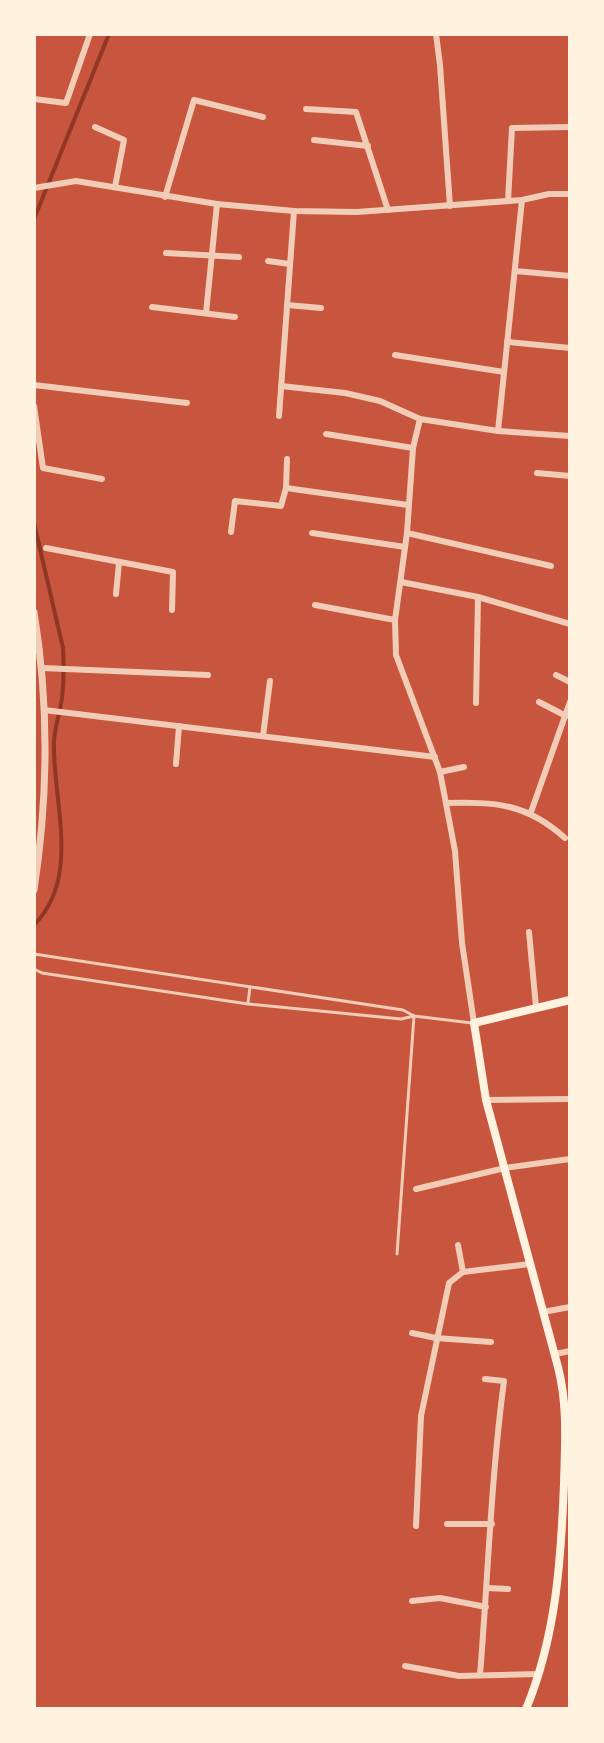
<svg xmlns="http://www.w3.org/2000/svg" width="604" height="1743" font-family="'Source Serif 4',serif">
	<rect width="100%" height="100%" fill="#c8553d"/>
	<g fill="none" stroke-linecap="round" stroke-linejoin="round">
		<g stroke="#8f3625" stroke-width="4">
			<polyline points="34,219 109,34"/>
			<path d="M 34,523 L 63,648 C 64,665 64,681 62,698 C 60,712 55,726 54,741 C 52,800 82,877 34,925"/>
		</g>
		<g stroke="#f1ccb7" stroke-width="3">
			<polyline points="34,954 403,1010 414,1016 472,1023"/>
			<polyline points="34,969 42,973 248,1004 401,1019 414,1016"/>
			<polyline points="248,1003 250,987"/>
			<polyline points="397,1254 414,1016"/>
		</g>
		<g stroke="#f1ccb7" stroke-width="6">
			<polyline points="436,34 440,65 450,206"/>
			<polyline points="34,99 66,103 90,34"/>
			<polyline points="306,109 356,112 388,210"/>
			<polyline points="95,127 124,140 115,187"/>
			<polyline points="314,140 368,146"/>
			<polyline points="34,188 76,181 217,204 294,211 357,212 522,200 549,194 570,194"/>
			<polyline points="165,197 194,100 263,117"/>
			<polyline points="508,201 512,128 570,127"/>
			<polyline points="166,253 239,257"/>
			<polyline points="268,261 290,264"/>
			<polyline points="515,271 570,276"/>
			<polyline points="287,305 321,308"/>
			<polyline points="152,307 235,317"/>
			<polyline points="206,313 217,204"/>
			<polyline points="507,342 570,348"/>
			<polyline points="395,355 504,372"/>
			<polyline points="34,385 187,403"/>
			<polyline points="281,386 345,393 380,401 420,419 498,431 570,436"/>
			<polyline points="34,406 43,468 102,479"/>
			<polyline points="279,416 294,211"/>
			<polyline points="420,419 413,448 407,533 395,620 396,655 440,772 455,851 462,943 474,1023"/>
			<polyline points="498,431 522,200"/>
			<polyline points="326,434 413,448"/>
			<polyline points="537,473 570,476"/>
			<polyline points="286,488 408,505"/>
			<polyline points="231,532 235,501 281,506 286,488 287,459"/>
			<polyline points="312,533 405,547"/>
			<polyline points="407,533 551,566"/>
			<polyline points="46,548 173,572 172,610"/>
			<polyline points="401,582 478,597 570,624"/>
			<polyline points="116,594 119,563"/>
			<polyline points="315,605 395,620"/>
			<polyline points="42,668 208,675"/>
			<polyline points="556,675 570,682"/>
			<polyline points="539,702 566,716"/>
			<polyline points="476,703 478,597"/>
			<polyline points="44,710 435,757"/>
			<polyline points="263,736 270,681"/>
			<polyline points="176,764 179,726"/>
			<polyline points="440,772 464,767"/>
			<path d="M 446,803 C 496,802 526,803 565,838"/>
			<polyline points="531,812 570,702"/>
			<polyline points="529,932 536,1007"/>
			<polyline points="486,1100 570,1099"/>
			<polyline points="416,1189 505,1168 570,1159"/>
			<polyline points="458,1245 463,1272"/>
			<polyline points="543,1312 570,1307"/>
			<polyline points="412,1333 436,1338 491,1342"/>
			<polyline points="555,1354 570,1351"/>
			<polyline points="447,1524 492,1524"/>
			<polyline points="416,1526 421,1416 449,1283 463,1272 530,1264"/>
			<polyline points="487,1588 508,1589"/>
			<polyline points="412,1601 440,1598 486,1607"/>
			<polyline points="405,1666 459,1676 539,1674"/>
			<path d="M 480,1675 C 488,1577 491,1478 504,1381 L 485,1379"/>
		</g>
		<path stroke="#f1ccb7" stroke-width="7" d="M 34,612 C 49,703 48,799 34,890"/>
		<path stroke="#fff3e0" stroke-width="8" d="M 526,1709 C 556,1637 561,1561 564,1484 C 565,1444 568,1406 558,1367 L 486,1100 L 474,1023 L 570,1000"/>
	</g>
	<rect width="604" height="1743" fill="none" stroke="#fff3e0" stroke-width="72"/>
</svg>
